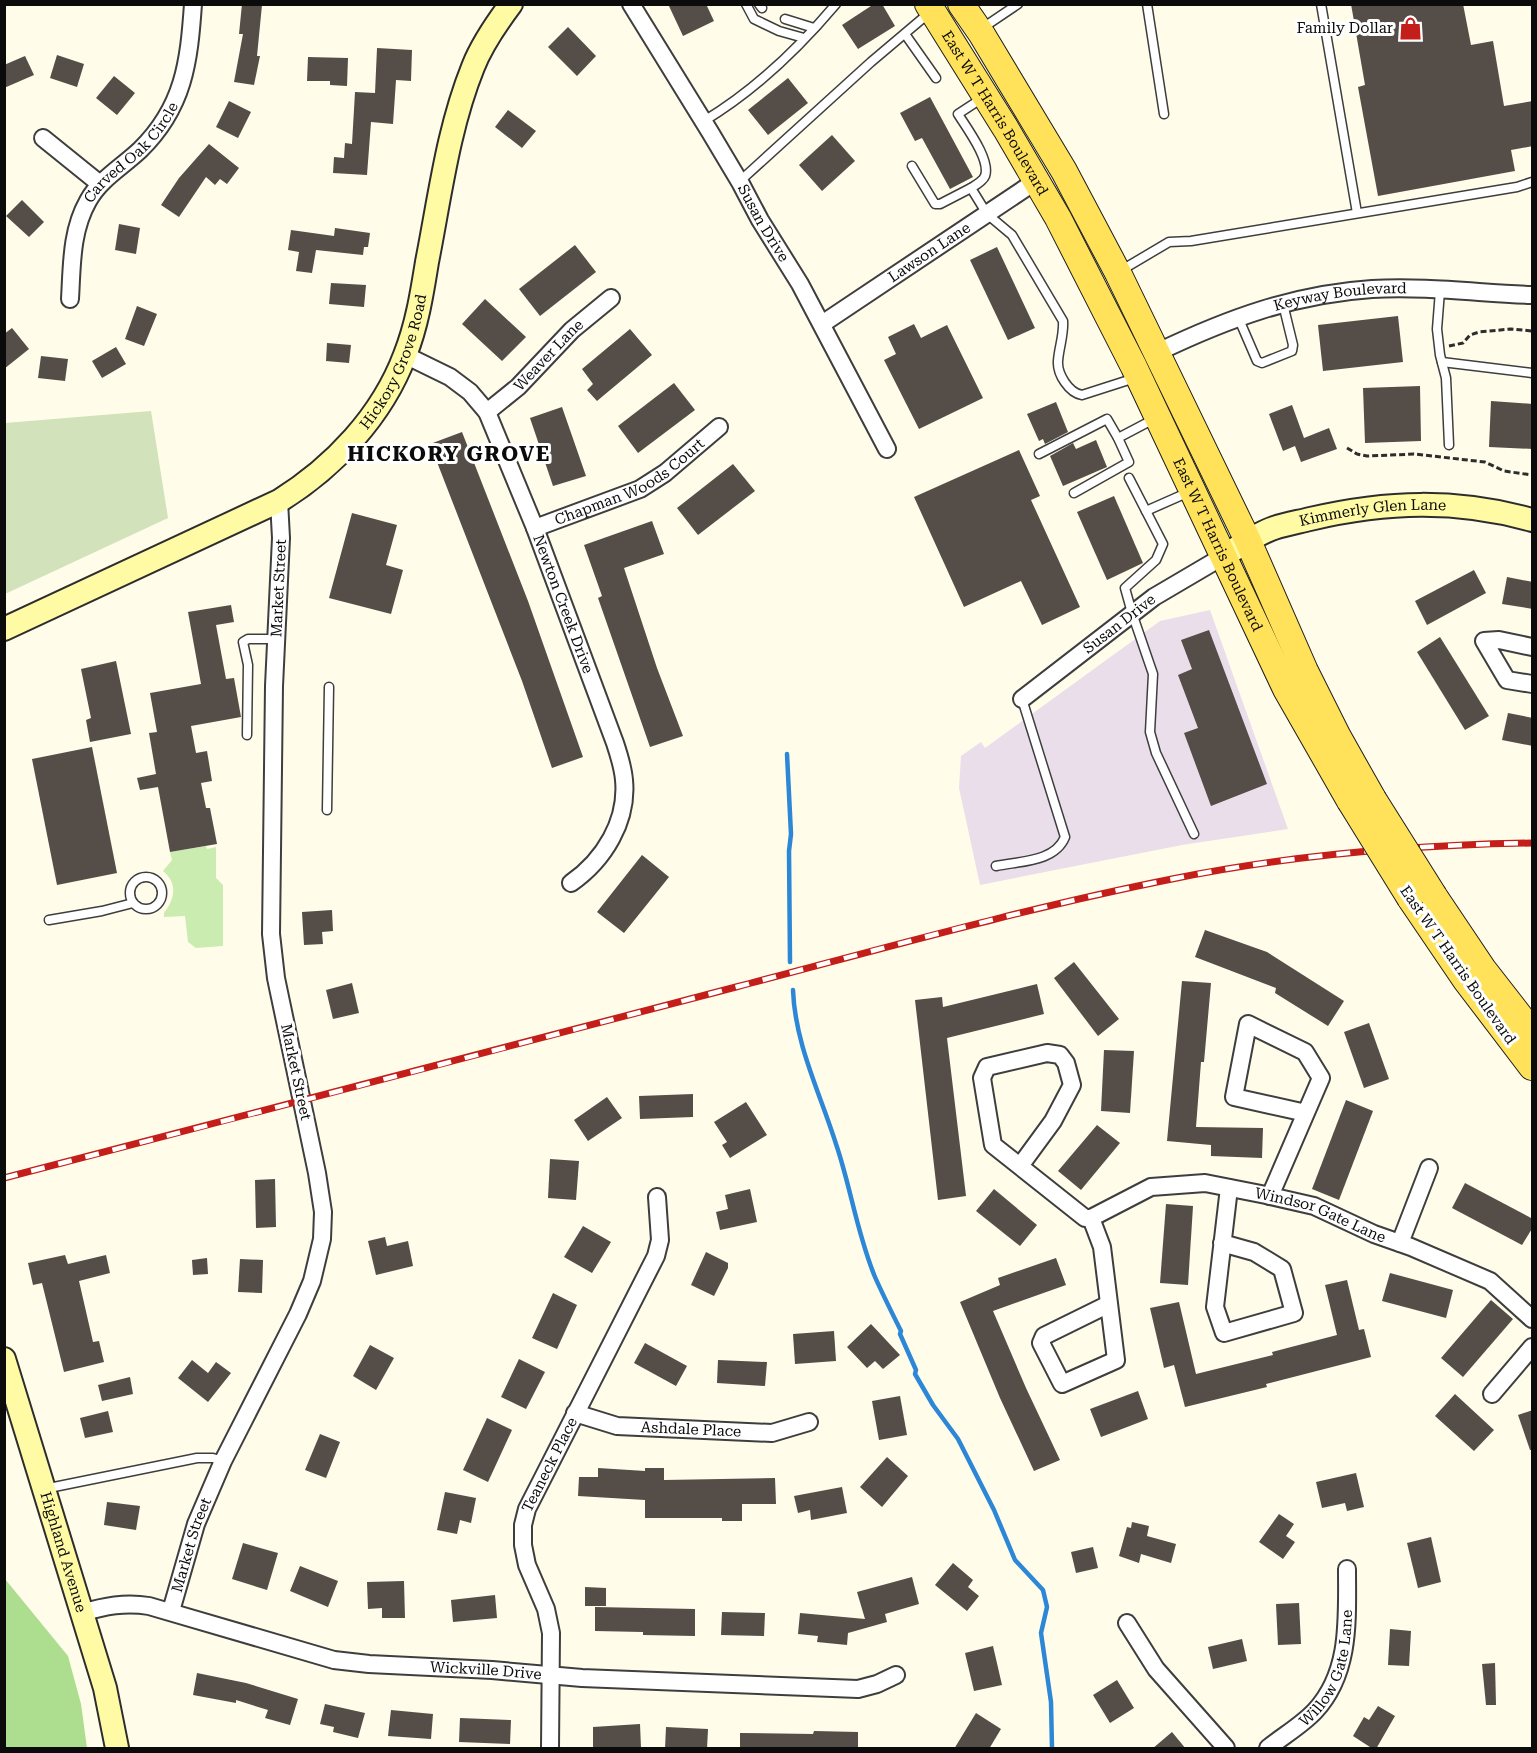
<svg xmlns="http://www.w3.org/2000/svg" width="1537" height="1753" font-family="'Roboto Serif',serif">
	<rect width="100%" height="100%" fill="#fffcea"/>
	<polygon fill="#ebdeeb" points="1210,610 1288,829 1182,845 980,885 959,788 961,756 981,742 985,748 1160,621"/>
	<path fill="#cbecb1" d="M 206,846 L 207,849 L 216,847 L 216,878 L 223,885 L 223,946 L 196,948 L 188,942 L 185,916 L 164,917 L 164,913 C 175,899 178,883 163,871 L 172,860 L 170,852 Z"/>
	<polygon fill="#adde8f" points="5,1579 68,1656 81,1704 87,1748 5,1748"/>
	<polygon fill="#d2e2ba" points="151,411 168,518 5,594 5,423"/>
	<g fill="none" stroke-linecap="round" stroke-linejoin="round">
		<g stroke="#2c87d7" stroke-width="4.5">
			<polyline points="787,754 791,834 789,851 790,962"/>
			<path d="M 793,990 C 795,1044 820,1093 836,1144 C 851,1188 857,1234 875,1277 C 883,1295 892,1313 901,1331 L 900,1334 L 916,1370 L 915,1374 L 933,1405 L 958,1439 L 994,1510 L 1015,1560 L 1043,1590 L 1047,1607 L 1041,1633 L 1051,1702 L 1052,1748"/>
		</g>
	</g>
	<g fill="#554d47">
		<polygon points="242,4 262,5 257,56 260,56 254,85 234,82 243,34 239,34"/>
		<polygon points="668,4 706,4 714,21 683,36"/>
		<polygon points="874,4 882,4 895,26 858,49 842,25"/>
		<polygon points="1351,4 1463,4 1471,45 1493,41 1504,106 1533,101 1533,146 1511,150 1515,171 1378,196 1358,87 1365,85"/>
		<polygon points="568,27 596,56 577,76 548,47"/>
		<polygon points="377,48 412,50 411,81 396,80 393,124 371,122 367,175 333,173 334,157 344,158 345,143 352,144 355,92 375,93"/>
		<polygon points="57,55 84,64 77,87 50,78"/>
		<polygon points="25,56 34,75 4,88 4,65"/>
		<polygon points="308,57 348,58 347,86 330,85 330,81 307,81"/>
		<polygon points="114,76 135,93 117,115 96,98"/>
		<polygon points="788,78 808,103 768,135 748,110"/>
		<polygon points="930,97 973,177 950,189 922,138 915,141 900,113"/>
		<polygon points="229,101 251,112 238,138 216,127"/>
		<polygon points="508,110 536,131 522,148 495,127"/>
		<polygon points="832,135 855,161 822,191 799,165"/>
		<polygon points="209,144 239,168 227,184 220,179 215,185 206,177 179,217 161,205 179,178"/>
		<polygon points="22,200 44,222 29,237 6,216"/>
		<polygon points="119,224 140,228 136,254 115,250"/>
		<polygon points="335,228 370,233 368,247 364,247 363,255 316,250 312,273 296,271 299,252 288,250 291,230 334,236"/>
		<polygon points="575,245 596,272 540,316 519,289"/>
		<polygon points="997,247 1035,328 1008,340 970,260"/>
		<polygon points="331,283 366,285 364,307 329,304"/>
		<polygon points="485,299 526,337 502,361 462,324"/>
		<polygon points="137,306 157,314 144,346 125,339"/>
		<polygon points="1398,316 1403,362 1323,371 1318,325"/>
		<polygon points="914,324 921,338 947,325 983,398 919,429 884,360 896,354 888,337"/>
		<polygon points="12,328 29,349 4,369 4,334"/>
		<polygon points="630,329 652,355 597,401 587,390 593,384 582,369"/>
		<polygon points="327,343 351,345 349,363 326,361"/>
		<polygon points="116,347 126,364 102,378 92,361"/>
		<polygon points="41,356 68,359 65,381 38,378"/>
		<polygon points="674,383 695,410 638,453 618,426"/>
		<polygon points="1420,386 1421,441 1365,443 1363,388"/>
		<polygon points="1491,401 1533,404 1533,449 1489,447"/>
		<polygon points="1056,402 1068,432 1045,444 1043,439 1039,441 1027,414"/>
		<polygon points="1292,405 1304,438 1329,428 1337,449 1301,462 1295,446 1283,451 1269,414"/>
		<polygon points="562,407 586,476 553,486 530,418"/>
		<polygon points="462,432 528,601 583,757 552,768 522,681 430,444"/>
		<polygon points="1096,440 1107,467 1063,486 1050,456 1073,443 1076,449"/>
		<polygon points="1019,450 1040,496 1031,500 1080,607 1042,625 1021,581 964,607 914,497"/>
		<polygon points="733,464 755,491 698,535 677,508"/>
		<polygon points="1114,496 1143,563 1107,580 1077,512"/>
		<polygon points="352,513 397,525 386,565 403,570 391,614 329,598"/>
		<polygon points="652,521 664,554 624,568 657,668 683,736 650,747 598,598 602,596 584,545"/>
		<polygon points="1474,570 1486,593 1427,625 1415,601"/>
		<polygon points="1507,577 1533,582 1533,609 1502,604"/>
		<polygon points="231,605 234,622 216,625 226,679 234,678 241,717 191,726 196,753 207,751 212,781 201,783 206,808 210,808 217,844 170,852 158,787 140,790 137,778 156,774 149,733 157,732 150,693 201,684 188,612"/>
		<polygon points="1209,630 1267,784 1211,806 1184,733 1198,728 1178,675 1192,669 1181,640"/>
		<polygon points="1440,637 1489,716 1465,730 1417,652"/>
		<polygon points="116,661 131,734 90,742 86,720 91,718 81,669"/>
		<polygon points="1508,713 1533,718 1533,746 1502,740"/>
		<polygon points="92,747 117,873 57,885 32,759"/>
		<polygon points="642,855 669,877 624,933 597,912"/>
		<polygon points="332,910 333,931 322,932 323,944 304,945 302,912"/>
		<polygon points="1205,930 1267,952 1344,1001 1328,1026 1275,993 1276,988 1195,957"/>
		<polygon points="1074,962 1119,1019 1098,1036 1054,978"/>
		<polygon points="1182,981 1211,983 1204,1062 1201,1062 1196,1127 1263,1128 1262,1158 1211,1156 1211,1145 1167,1141"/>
		<polygon points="352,983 359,1013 333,1019 326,990"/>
		<polygon points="1037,984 1044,1014 947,1038 966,1196 938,1200 915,1000 942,997 943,1007"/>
		<polygon points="1369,1023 1389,1079 1364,1088 1344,1032"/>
		<polygon points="1104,1050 1134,1051 1130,1113 1101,1111"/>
		<polygon points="693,1094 693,1117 640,1119 639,1096"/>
		<polygon points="607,1097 622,1118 588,1141 574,1120"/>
		<polygon points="1346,1100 1373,1111 1339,1200 1312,1189"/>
		<polygon points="746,1102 767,1135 730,1158 722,1145 727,1142 714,1122"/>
		<polygon points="1097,1125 1120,1143 1081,1190 1058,1171"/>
		<polygon points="550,1159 579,1161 576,1200 548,1198"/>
		<polygon points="275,1179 276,1227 256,1228 255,1180"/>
		<polygon points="1465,1183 1533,1219 1533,1227 1522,1245 1452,1208"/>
		<polygon points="750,1189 757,1222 720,1230 716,1212 728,1209 725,1195"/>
		<polygon points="994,1189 1037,1225 1020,1246 976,1211"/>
		<polygon points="1166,1204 1193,1206 1188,1285 1160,1283"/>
		<polygon points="583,1226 611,1242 592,1273 564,1257"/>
		<polygon points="385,1237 387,1246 408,1241 413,1266 376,1275 368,1241"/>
		<polygon points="706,1252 728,1263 728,1268 714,1296 691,1285"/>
		<polygon points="65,1255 68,1264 106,1255 110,1273 79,1281 93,1342 99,1341 104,1362 64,1372 42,1283 33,1285 28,1263"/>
		<polygon points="207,1258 208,1274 193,1275 192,1260"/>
		<polygon points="1056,1258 1066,1285 993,1311 1026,1388 1060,1460 1034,1471 1000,1398 960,1302 1000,1285 998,1278"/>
		<polygon points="240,1259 263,1260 262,1293 238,1292"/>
		<polygon points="1390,1273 1453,1290 1446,1318 1382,1301"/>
		<polygon points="1347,1280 1359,1330 1364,1329 1371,1357 1266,1384 1267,1387 1185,1407 1174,1365 1164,1368 1150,1308 1179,1302 1196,1374 1273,1355 1272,1352 1337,1335 1325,1285"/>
		<polygon points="553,1293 577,1305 557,1349 532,1338"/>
		<polygon points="1491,1300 1513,1319 1463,1377 1441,1358"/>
		<polygon points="871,1324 900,1355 883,1369 875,1361 867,1368 847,1347"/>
		<polygon points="834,1331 836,1361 795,1364 793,1334"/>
		<polygon points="645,1343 687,1366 676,1386 634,1363"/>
		<polygon points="370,1345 394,1358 376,1390 353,1376"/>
		<polygon points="519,1359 545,1372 526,1409 501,1397"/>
		<polygon points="192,1360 208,1373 216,1362 231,1373 208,1402 178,1378"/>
		<polygon points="718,1360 767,1362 765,1386 717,1383"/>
		<polygon points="130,1377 133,1394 102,1401 98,1385"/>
		<polygon points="1138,1391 1148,1419 1101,1437 1090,1409"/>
		<polygon points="1455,1394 1494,1430 1474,1451 1435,1416"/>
		<polygon points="900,1396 907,1435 879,1440 872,1401"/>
		<polygon points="1533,1410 1533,1450 1530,1450 1518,1415"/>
		<polygon points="108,1411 113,1432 85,1438 80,1418"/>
		<polygon points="487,1418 512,1430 488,1482 463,1470"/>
		<polygon points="320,1434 340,1442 326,1478 305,1470"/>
		<polygon points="887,1457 908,1476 882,1507 860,1487"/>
		<polygon points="598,1468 645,1471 645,1468 664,1468 664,1480 775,1478 776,1504 742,1504 742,1521 722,1521 722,1518 645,1518 645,1500 578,1496 579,1477 598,1477"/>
		<polygon points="1356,1473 1364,1507 1347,1511 1345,1503 1322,1508 1316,1482"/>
		<polygon points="842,1487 847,1513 811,1520 810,1510 798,1513 794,1496"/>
		<polygon points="445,1492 476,1498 471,1523 460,1520 457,1534 437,1530"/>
		<polygon points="107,1502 140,1506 136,1530 104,1525"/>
		<polygon points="1279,1514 1294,1524 1286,1536 1295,1542 1283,1559 1259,1542"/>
		<polygon points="1132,1522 1149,1526 1147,1536 1176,1544 1171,1563 1141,1554 1139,1563 1119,1556 1127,1527 1131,1528"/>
		<polygon points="1431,1537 1441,1582 1418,1588 1407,1543"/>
		<polygon points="243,1543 278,1553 267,1590 232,1579"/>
		<polygon points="1093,1547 1098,1568 1076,1573 1071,1552"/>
		<polygon points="953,1563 973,1580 968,1587 979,1596 967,1611 935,1585"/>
		<polygon points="300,1566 338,1581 328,1607 290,1591"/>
		<polygon points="912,1577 919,1604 885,1614 887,1622 848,1633 847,1645 817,1642 818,1636 798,1634 800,1613 865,1619 857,1592"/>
		<polygon points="404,1581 405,1618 382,1618 382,1608 368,1609 367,1582"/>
		<polygon points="585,1587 606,1588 606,1606 585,1606"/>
		<polygon points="495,1595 497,1618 453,1622 451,1600"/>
		<polygon points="1299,1603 1301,1644 1278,1645 1276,1604"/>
		<polygon points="595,1607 695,1609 695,1636 643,1635 643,1632 595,1631"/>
		<polygon points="722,1612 765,1613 764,1636 721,1635"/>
		<polygon points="1390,1629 1411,1631 1409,1666 1388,1665"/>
		<polygon points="1242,1639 1247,1661 1213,1669 1208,1647"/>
		<polygon points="993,1646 1002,1685 974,1691 965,1653"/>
		<polygon points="1495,1663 1496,1705 1486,1705 1482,1664"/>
		<polygon points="197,1673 246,1683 298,1699 290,1725 265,1718 268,1710 236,1700 236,1703 193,1695"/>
		<polygon points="1117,1680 1134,1708 1110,1723 1093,1695"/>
		<polygon points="325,1704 365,1713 358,1738 333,1732 334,1727 320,1724"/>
		<polygon points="1378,1706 1395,1716 1376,1749 1373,1749 1353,1736 1364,1717 1369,1720"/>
		<polygon points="391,1710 433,1714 431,1739 388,1736"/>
		<polygon points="976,1713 1001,1729 989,1749 954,1749"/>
		<polygon points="460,1718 511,1720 510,1744 459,1742"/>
		<polygon points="640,1724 641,1748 593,1749 593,1727"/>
		<polygon points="666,1727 708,1729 707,1749 665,1749"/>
		<polygon points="814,1731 858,1732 858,1749 740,1749 740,1733 813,1734"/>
		<polygon points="1172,1732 1186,1749 1152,1749"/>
	</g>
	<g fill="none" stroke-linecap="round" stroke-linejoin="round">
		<defs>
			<g id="lane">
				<polyline points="746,4 754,19 779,31 804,38"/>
				<polyline points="759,4 762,8"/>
				<polyline points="1147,4 1164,114"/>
				<polyline points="1321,4 1357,213"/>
				<polyline points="785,19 814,28"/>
				<polyline points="981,29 1018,4"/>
				<polyline points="905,34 936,78"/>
				<path d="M 984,97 L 958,114 C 966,127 991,160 985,176 C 983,181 976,185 971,188 L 987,214 L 1012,235 L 1063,321 C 1064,335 1059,347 1058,361 C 1057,374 1069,393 1082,395 L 1135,378"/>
				<path d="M 704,121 C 754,91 798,49 836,4"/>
				<polyline points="912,166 935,204 940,204 971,188"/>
				<polyline points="740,181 871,62 929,13"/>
				<polyline points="1120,271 1169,242 1191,241 1517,187 1532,182"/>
				<polyline points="1440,291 1437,329 1440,355 1446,378 1449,445"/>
				<polyline points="1238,317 1257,361 1262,363 1292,351 1293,345 1283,304"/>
				<polyline points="1442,362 1532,373"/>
				<polyline points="1039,454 1107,419 1118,438 1156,418"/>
				<polyline points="1129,478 1163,544 1156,560 1125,588 1132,613 1153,674 1150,732 1156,753 1194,834"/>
				<polyline points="1074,493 1129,462 1118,438"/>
				<polyline points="1146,511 1189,492"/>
				<polyline points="247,735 248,665 243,642 248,639 276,639"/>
				<polyline points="327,810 329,687"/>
				<path d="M 996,866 C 1020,861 1055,862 1065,837 L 1022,699"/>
				<circle cx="146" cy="893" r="16"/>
				<polyline points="49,920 102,911 133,903"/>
				<polyline points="44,1489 197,1458 213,1458 223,1461"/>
			</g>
			<g id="street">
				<path id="s1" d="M 631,4 L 710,132 L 741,184 L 760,220 L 800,284 L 887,449"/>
				<polyline points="43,138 100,184"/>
				<path id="s2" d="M 70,299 C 72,265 71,231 88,201 C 100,179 122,167 140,150 C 184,107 189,62 193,4"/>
				<path id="s3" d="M 822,324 L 1036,181"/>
				<path id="s4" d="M 1158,352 C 1227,319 1294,294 1372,289 C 1425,286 1479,293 1532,295"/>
				<path id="s5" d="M 405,355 L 450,377 L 470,392 L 487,412 L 535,528 L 615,743 C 619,755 623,767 624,780 C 628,821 604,860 571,883"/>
				<path id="s6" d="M 487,412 L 518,387 L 572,330 L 611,298"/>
				<path id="s7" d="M 535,528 L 640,489 L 665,473 L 719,427"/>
				<polyline points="1532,647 1499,640 1484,641 1507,680 1532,684"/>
				<path id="s8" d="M 1022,699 L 1154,597 L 1222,557"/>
				<polyline points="1020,1166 1053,1121 1072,1085 1066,1063 1060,1055 1047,1053 987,1067 982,1078 993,1145 1085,1218 1091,1218"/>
				<polyline points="1270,1196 1321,1078 1305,1052 1248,1024 1234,1097 1306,1113"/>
				<path id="s9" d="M 1091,1218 L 1151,1187 L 1205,1183 L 1266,1195 L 1314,1206 L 1374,1234 L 1411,1247 L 1490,1281 L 1532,1319"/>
				<polyline points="1091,1218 1102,1247 1116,1360 1062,1384 1041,1343 1044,1336 1109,1304"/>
				<polyline points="1222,1243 1254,1252 1282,1269 1294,1313 1224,1333 1215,1307 1229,1188"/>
				<polyline points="1400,1243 1429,1168"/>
				<polyline points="1492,1394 1532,1347"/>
				<path id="s10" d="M 575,1413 L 617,1426 L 772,1433 L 809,1422"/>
				<path id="s11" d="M 171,1611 L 196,1524 L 223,1461 L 298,1314 L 312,1281 L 322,1239 L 323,1212 L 317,1173 L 276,978 L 271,934 L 274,686 L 281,538 L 279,501"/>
				<path id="s12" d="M 81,1613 C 105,1606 125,1602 149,1606 L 334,1660 L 369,1664 L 492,1670 L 582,1678 L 858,1689 L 877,1684 L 896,1675"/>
				<polyline points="1127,1623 1156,1669 1226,1748"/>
				<path id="s13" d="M 550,1748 L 551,1633 L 546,1609 L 527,1565 L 523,1545 L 523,1525 L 527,1509 L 656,1256 L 660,1240 L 657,1197"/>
				<path id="s14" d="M 1268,1748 C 1283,1736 1302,1725 1315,1711 C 1351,1672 1347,1619 1347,1569"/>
			</g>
			<g id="secondary">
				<path id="s15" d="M 1222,557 C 1239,547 1256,534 1274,528 C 1286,524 1298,522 1310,519 C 1387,501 1456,499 1532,520"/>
				<path id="s16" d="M 4,629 L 279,501 C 334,467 382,416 405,355 C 417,325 422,293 427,262 C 440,196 448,129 473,67 C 482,44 496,24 511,4"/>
				<path id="s17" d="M 4,1359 L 105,1688 L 117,1748"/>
			</g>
			<g id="primary">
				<path id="s18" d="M 928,4 L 1006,129 L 1058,218 L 1134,367 L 1286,689 L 1350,801"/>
				<polyline points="961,4 981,33 1064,171 1118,273 1248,541 1305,671 1338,737 1373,799"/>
				<polyline points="1434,896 1483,969 1532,1032"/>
				<polyline points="1410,898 1465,979 1532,1067"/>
			</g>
		</defs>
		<use href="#lane" stroke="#3e3e3e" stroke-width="11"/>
		<use href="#street" stroke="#3e3e3e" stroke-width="20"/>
		<use href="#secondary" stroke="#2d2d2d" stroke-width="26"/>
		<use href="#primary" stroke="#1c1c1c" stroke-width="28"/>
		<g stroke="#2d2d2d" stroke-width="3" stroke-dasharray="6 3" stroke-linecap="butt">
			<polyline points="1449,346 1463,343 1470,335 1479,332 1511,329 1532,331"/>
			<polyline points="1347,448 1357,454 1367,456 1414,454 1485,462 1504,471 1532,475"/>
		</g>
		<use href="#lane" stroke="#fff" stroke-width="8"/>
		<use href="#street" stroke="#fff" stroke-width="16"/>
		<use href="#secondary" stroke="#fffba5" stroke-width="22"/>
		<use href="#primary" stroke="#ffe25a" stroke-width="26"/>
		<defs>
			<path id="rail" d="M 4,1178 C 248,1115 492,1051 736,987 C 881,949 1026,908 1172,879 C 1290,855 1412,845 1532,843"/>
		</defs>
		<use href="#rail" stroke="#c41e1a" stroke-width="7"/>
		<use href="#rail" stroke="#fff" stroke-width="4.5" stroke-dasharray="14" stroke-linecap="butt"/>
		<defs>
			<g id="primary-bridge">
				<polyline points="1373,799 1434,896"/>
				<polyline points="1350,801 1410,898"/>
			</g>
		</defs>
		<use href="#primary-bridge" stroke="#1c1c1c" stroke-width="28" stroke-linecap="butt"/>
		<use href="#primary-bridge" stroke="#ffe25a" stroke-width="26"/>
	</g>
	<defs>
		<symbol id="shop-bare" viewBox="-9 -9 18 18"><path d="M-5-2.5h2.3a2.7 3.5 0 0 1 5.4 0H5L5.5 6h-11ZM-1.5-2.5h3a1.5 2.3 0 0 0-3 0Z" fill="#c41e1a" stroke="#fff" stroke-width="2.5" paint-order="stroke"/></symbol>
	</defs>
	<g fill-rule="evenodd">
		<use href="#shop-bare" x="1394" y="12" width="33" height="33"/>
	</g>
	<g text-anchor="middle" stroke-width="6" stroke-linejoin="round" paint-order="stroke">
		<g font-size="15" fill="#0b0b0b" stroke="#fff" text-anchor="end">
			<text x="1393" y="33">Family Dollar</text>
		</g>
		<g font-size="15" fill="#0b0b0b" stroke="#fff">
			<text dy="5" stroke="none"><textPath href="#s18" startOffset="128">East W T Harris Boulevard</textPath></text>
			<text dy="5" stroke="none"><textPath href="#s2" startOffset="166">Carved Oak Circle</textPath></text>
			<text dy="5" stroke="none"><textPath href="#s1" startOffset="256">Susan Drive</textPath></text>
			<text dy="5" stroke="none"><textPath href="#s3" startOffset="129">Lawson Lane</textPath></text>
			<text dy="5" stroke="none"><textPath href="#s4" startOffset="192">Keyway Boulevard</textPath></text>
			<text dy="5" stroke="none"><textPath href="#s6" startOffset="84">Weaver Lane</textPath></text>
			<text dy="5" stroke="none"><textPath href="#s16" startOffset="489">Hickory Grove Road</textPath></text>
			<text dy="5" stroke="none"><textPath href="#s7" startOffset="106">Chapman Woods Court</textPath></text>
			<text dy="5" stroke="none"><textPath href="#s15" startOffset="160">Kimmerly Glen Lane</textPath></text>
			<text dy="5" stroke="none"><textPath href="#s18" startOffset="614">East W T Harris Boulevard</textPath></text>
			<text dy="5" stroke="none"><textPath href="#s11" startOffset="1059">Market Street</textPath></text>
			<text dy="5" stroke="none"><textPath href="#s5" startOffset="308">Newton Creek Drive</textPath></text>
			<text dy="5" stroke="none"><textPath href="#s8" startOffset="123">Susan Drive</textPath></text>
			<text transform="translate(1458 965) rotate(55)" y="5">East W T Harris Boulevard</text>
			<text transform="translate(296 1072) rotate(78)" y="5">Market Street</text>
			<text dy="5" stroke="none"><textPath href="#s9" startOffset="242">Windsor Gate Lane</textPath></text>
			<text dy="5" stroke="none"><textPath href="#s10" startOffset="118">Ashdale Place</textPath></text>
			<text dy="5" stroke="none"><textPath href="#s13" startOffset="294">Teaneck Place</textPath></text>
			<text dy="5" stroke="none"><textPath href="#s11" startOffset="69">Market Street</textPath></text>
			<text dy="5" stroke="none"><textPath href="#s17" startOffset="202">Highland Avenue</textPath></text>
			<text dy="5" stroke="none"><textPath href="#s14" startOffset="105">Willow Gate Lane</textPath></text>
			<text dy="5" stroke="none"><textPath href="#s12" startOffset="414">Wickville Drive</textPath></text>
		</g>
		<g font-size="21" font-weight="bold" letter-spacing="1.5" fill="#0b0b0b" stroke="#fff">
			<text x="449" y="461">HICKORY GROVE</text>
		</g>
	</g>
	<rect width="1537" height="1753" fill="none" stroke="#0b0b0b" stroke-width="12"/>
</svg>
